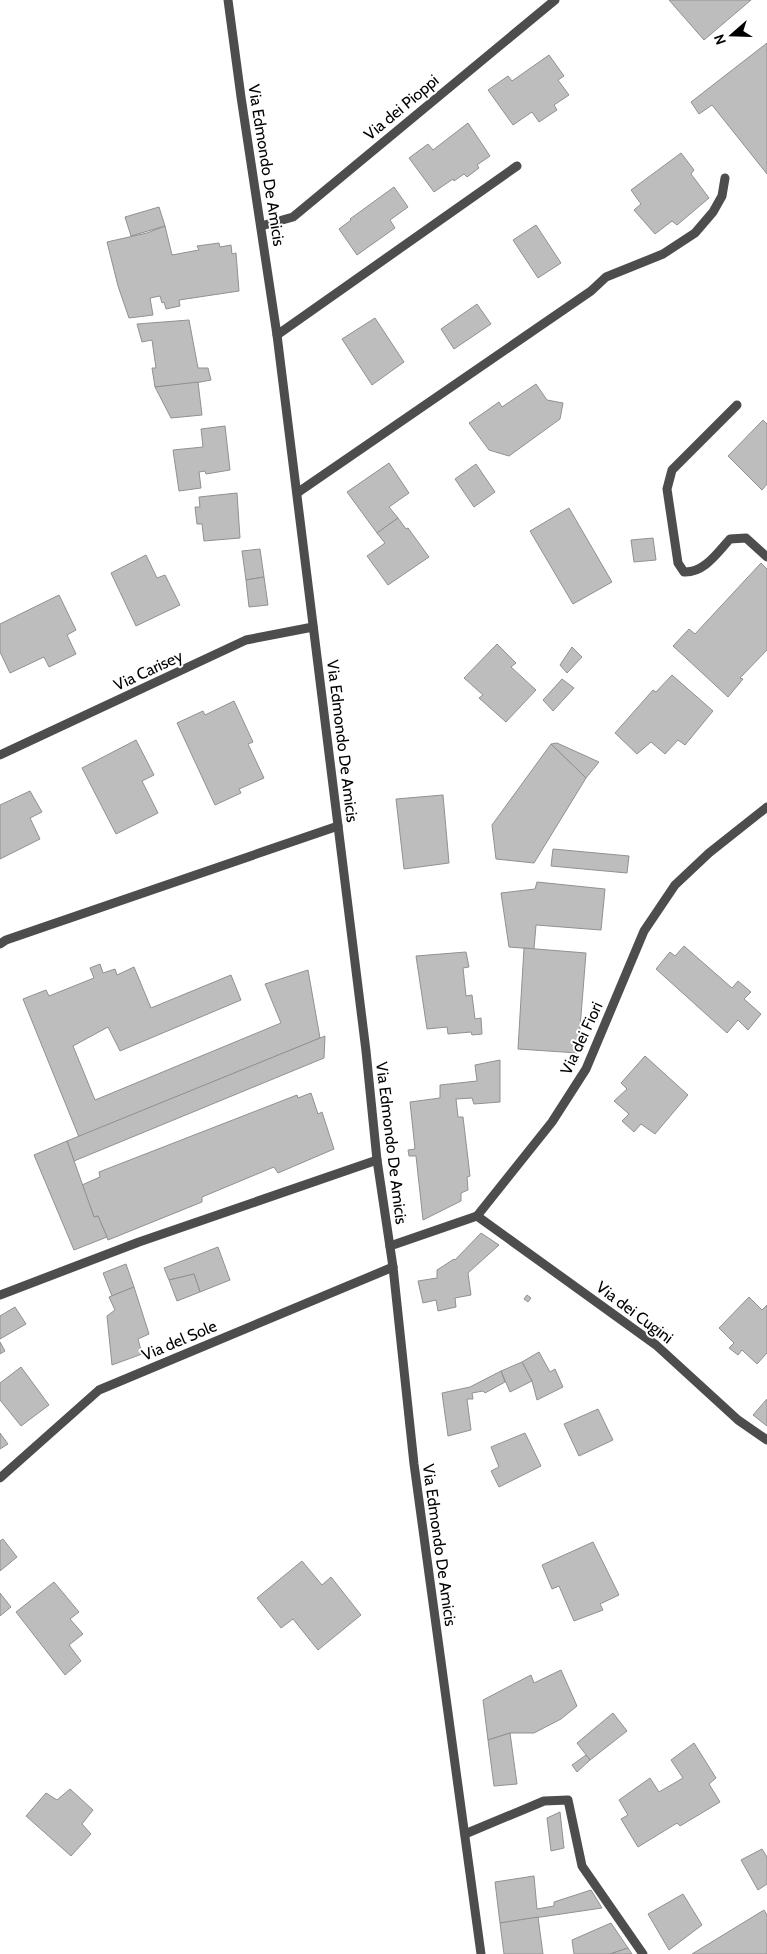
<svg xmlns="http://www.w3.org/2000/svg" width="767" height="1954" font-family="Cabin,sans-serif">
	<rect width="100%" height="100%" fill="#fff"/>
	<g fill="#bdbdbd" stroke="#919191">
		<polygon points="669,0 751,0 704,40"/>
		<polygon points="767,43 767,174 712,105 699,114 691,102"/>
		<polygon points="549,55 564,76 558,80 569,95 554,105 557,110 539,122 532,112 513,125 488,90 508,76 512,81"/>
		<polygon points="468,123 490,156 477,165 479,168 467,177 464,174 454,181 453,179 434,192 409,158 428,144 433,150"/>
		<polygon points="681,153 694,170 691,174 709,198 677,225 672,221 655,234 634,210 641,204 631,190"/>
		<polygon points="394,187 408,207 390,220 395,228 357,255 339,229 351,220 350,219"/>
		<polygon points="159,207 165,226 131,236 125,217"/>
		<polygon points="536,225 561,263 538,278 513,240"/>
		<polygon points="165,226 172,255 199,250 197,246 219,243 220,247 231,245 232,254 236,253 239,291 179,300 180,306 166,309 164,302 162,303 160,296 150,298 153,315 129,318 118,286 107,242 147,233"/>
		<polygon points="477,304 491,324 454,349 441,329"/>
		<polygon points="375,318 404,362 372,385 342,339"/>
		<polygon points="189,320 198,368 208,368 211,380 195,383 155,387 152,368 156,368 152,340 142,342 137,324"/>
		<polygon points="198,382 202,415 171,418 155,387"/>
		<polygon points="536,384 547,400 563,403 560,419 509,456 489,450 469,423 499,402 502,407"/>
		<polygon points="763,420 767,424 767,484 762,490 728,456"/>
		<polygon points="225,426 230,470 206,474 205,471 199,472 201,488 179,491 173,450 203,447 201,429"/>
		<polygon points="389,463 409,493 389,507 398,518 377,533 347,492"/>
		<polygon points="476,464 495,492 474,507 455,479"/>
		<polygon points="237,493 240,538 204,541 202,524 197,524 195,507 200,507 199,497"/>
		<polygon points="569,508 612,582 573,604 530,531"/>
		<polygon points="398,518 406,529 408,528 429,557 388,585 367,556 385,543 377,533"/>
		<polygon points="653,538 656,560 634,562 631,540"/>
		<polygon points="260,549 264,577 246,580 242,551"/>
		<polygon points="146,555 157,578 165,575 180,605 136,626 111,573"/>
		<polygon points="761,563 767,569 767,650 740,678 743,679 728,697 673,646 689,629 695,634"/>
		<polygon points="264,577 268,605 249,607 246,580"/>
		<polygon points="59,595 76,630 67,635 76,654 49,667 44,657 10,673 0,652 0,624"/>
		<polygon points="497,644 516,663 511,667 536,690 506,722 479,698 483,695 464,678"/>
		<polygon points="572,647 582,657 567,673 560,665"/>
		<polygon points="672,675 713,711 685,745 678,740 665,754 651,742 637,754 615,733 653,690 656,692"/>
		<polygon points="562,679 574,688 553,711 543,700"/>
		<polygon points="234,701 253,742 248,744 264,778 239,789 241,793 215,805 177,723 203,711 205,715"/>
		<polygon points="136,740 154,775 142,781 158,813 116,834 82,768"/>
		<polygon points="557,743 599,762 586,778 551,744"/>
		<polygon points="551,744 586,778 534,863 496,859 492,825"/>
		<polygon points="30,791 42,812 30,818 40,839 0,859 0,805"/>
		<polygon points="443,795 449,863 404,869 396,799"/>
		<polygon points="553,849 629,856 627,873 551,866"/>
		<polygon points="537,882 605,889 601,930 536,925 534,949 509,947 501,893 535,889"/>
		<polygon points="684,946 732,988 738,981 751,992 744,999 761,1014 748,1030 738,1020 727,1033 656,969 670,952 675,956"/>
		<polygon points="524,948 586,953 578,1053 518,1049"/>
		<polygon points="466,952 469,967 463,968 466,996 472,995 475,1019 481,1018 482,1034 472,1035 471,1032 448,1034 447,1027 427,1029 416,956"/>
		<polygon points="100,964 103,973 115,969 117,975 134,967 151,1008 231,975 241,1000 120,1051 108,1027 73,1046 95,1100 281,1023 265,984 308,970 320,1038 79,1137 23,999 46,990 49,996 94,978 90,968"/>
		<polygon points="325,1036 324,1058 74,1161 67,1141"/>
		<polygon points="645,1056 688,1095 655,1134 641,1124 634,1132 622,1121 629,1114 614,1101 627,1089 621,1083"/>
		<polygon points="500,1060 500,1102 474,1104 472,1098 456,1099 458,1117 463,1117 470,1176 467,1177 468,1190 461,1193 461,1201 423,1220 416,1156 409,1156 408,1150 415,1149 410,1102 440,1098 440,1085 477,1081 475,1065"/>
		<polygon points="311,1093 318,1114 322,1112 334,1149 278,1173 274,1167 202,1197 202,1202 108,1240 98,1216 94,1217 82,1185 100,1177 99,1172 297,1095 298,1098"/>
		<polygon points="67,1141 94,1217 98,1216 107,1237 74,1250 34,1155"/>
		<polygon points="481,1233 499,1245 468,1273 471,1295 455,1298 456,1307 438,1311 436,1300 423,1303 418,1281 437,1278 437,1270 454,1259 455,1260"/>
		<polygon points="218,1247 230,1280 200,1292 194,1274 169,1280 164,1268"/>
		<polygon points="126,1264 134,1287 112,1296 103,1273"/>
		<polygon points="194,1274 200,1292 177,1301 169,1280"/>
		<polygon points="134,1287 149,1334 138,1339 142,1354 112,1365 107,1316 115,1310 109,1297"/>
		<polygon points="527,1295 531,1298 528,1302 524,1299"/>
		<polygon points="749,1297 762,1310 767,1305 767,1353 757,1364 742,1350 738,1355 729,1348 734,1343 719,1328"/>
		<polygon points="15,1307 26,1324 0,1339 0,1316"/>
		<polygon points="0,1342 5,1351 0,1354"/>
		<polygon points="539,1352 550,1372 555,1369 563,1387 537,1400 532,1381 522,1362"/>
		<polygon points="522,1362 532,1381 510,1392 501,1371"/>
		<polygon points="21,1367 49,1405 21,1426 0,1400 0,1383"/>
		<polygon points="501,1371 505,1382 485,1393 483,1391 472,1393 473,1399 467,1399 471,1430 448,1436 442,1393 470,1387"/>
		<polygon points="767,1399 767,1426 753,1415"/>
		<polygon points="598,1409 613,1440 579,1456 564,1424"/>
		<polygon points="0,1433 8,1444 0,1449"/>
		<polygon points="525,1433 541,1466 499,1487 491,1471 499,1467 491,1447"/>
		<polygon points="3,1539 17,1557 0,1571 0,1541"/>
		<polygon points="593,1542 619,1595 600,1604 603,1610 574,1621 559,1586 552,1589 542,1565"/>
		<polygon points="302,1561 322,1585 331,1577 361,1615 318,1650 293,1619 281,1628 257,1598"/>
		<polygon points="54,1582 79,1612 70,1619 83,1634 69,1645 81,1661 65,1675 16,1612"/>
		<polygon points="0,1593 11,1607 0,1616"/>
		<polygon points="561,1670 577,1706 561,1719 534,1733 510,1733 488,1740 483,1700 531,1675 534,1683"/>
		<polygon points="613,1713 627,1731 590,1760 577,1743"/>
		<polygon points="510,1733 517,1784 494,1786 488,1740"/>
		<polygon points="694,1743 716,1778 709,1784 720,1802 680,1826 677,1823 638,1847 621,1819 628,1815 619,1800 650,1778 659,1792 683,1778 671,1760"/>
		<polygon points="586,1755 590,1760 577,1772 572,1765"/>
		<polygon points="70,1789 93,1810 82,1824 91,1834 71,1856 26,1816 46,1793 57,1800"/>
		<polygon points="560,1812 564,1848 551,1851 547,1818"/>
		<polygon points="762,1849 767,1857 767,1884 758,1890 741,1860"/>
		<polygon points="534,1876 537,1909 554,1906 554,1902 591,1890 602,1908 500,1923 495,1882"/>
		<polygon points="683,1894 702,1925 669,1950 648,1914"/>
		<polygon points="764,1910 767,1915 767,1954 692,1954"/>
		<polygon points="538,1917 543,1954 504,1954 500,1923"/>
		<polygon points="611,1923 628,1948 610,1954 574,1954 572,1940"/>
		<polygon points="628,1948 632,1954 610,1954"/>
	</g>
	<g fill="none" stroke-linecap="round" stroke-linejoin="round">
		<g stroke="#4d4d4d" stroke-width="9">
			<polyline points="228,0 241,97 277,335 366,1051 377,1160 393,1267 414,1464 481,1954"/>
			<polyline points="261,226 293,217 555,0"/>
			<polyline points="277,335 517,166"/>
			<path d="M 737,405 L 672,470 L 667,489 L 678,563 L 684,572 C 704,573 717,553 730,539 L 746,538 L 767,557"/>
			<polyline points="297,493 591,291 606,277 663,254 695,233 713,212 722,196 725,178"/>
			<polyline points="0,755 246,640 313,627"/>
			<polyline points="0,944 6,940 338,826"/>
			<polyline points="477,1216 656,1345 738,1420 767,1440"/>
			<polyline points="390,1246 477,1216 552,1122 586,1069 644,931 675,885 709,853 767,807"/>
			<polyline points="0,1295 139,1242 377,1160"/>
			<polyline points="0,1478 99,1390 393,1267"/>
			<polyline points="465,1834 544,1801 568,1800 582,1866 643,1954"/>
		</g>
	</g>
	<g text-anchor="middle" stroke-width="4" stroke-linejoin="round" paint-order="stroke">
		<g font-size="16" fill="#000" stroke="#fff">
			<text transform="translate(401 107) rotate(-40)" y="6">Via dei Pioppi</text>
			<text transform="translate(267 165) rotate(81)" y="6">Via Edmondo De Amicis</text>
			<text transform="translate(148 670) rotate(-25)" y="6">Via Carisey</text>
			<text transform="translate(343 741) rotate(83)" y="6">Via Edmondo De Amicis</text>
			<text transform="translate(581 1038) rotate(-65)" y="6">Via dei Fiori</text>
			<text transform="translate(392 1143) rotate(83)" y="6">Via Edmondo De Amicis</text>
			<text transform="translate(635 1312) rotate(37)" y="6">Via dei Cugini</text>
			<text transform="translate(179 1340) rotate(-23)" y="6">Via del Sole</text>
			<text transform="translate(440 1545) rotate(82)" y="6">Via Edmondo De Amicis</text>
		</g>
	</g>
	<g transform="translate(732 35) rotate(250)" stroke="#ffffff" stroke-width="4" paint-order="stroke">
	<path d="M0-4L9 19L0 12L-9 19Z" fill="#000000"/>
	<text y="-8" font-size="14" font-weight="bold" text-anchor="middle" fill="#000000">N</text>
	</g>
</svg>
